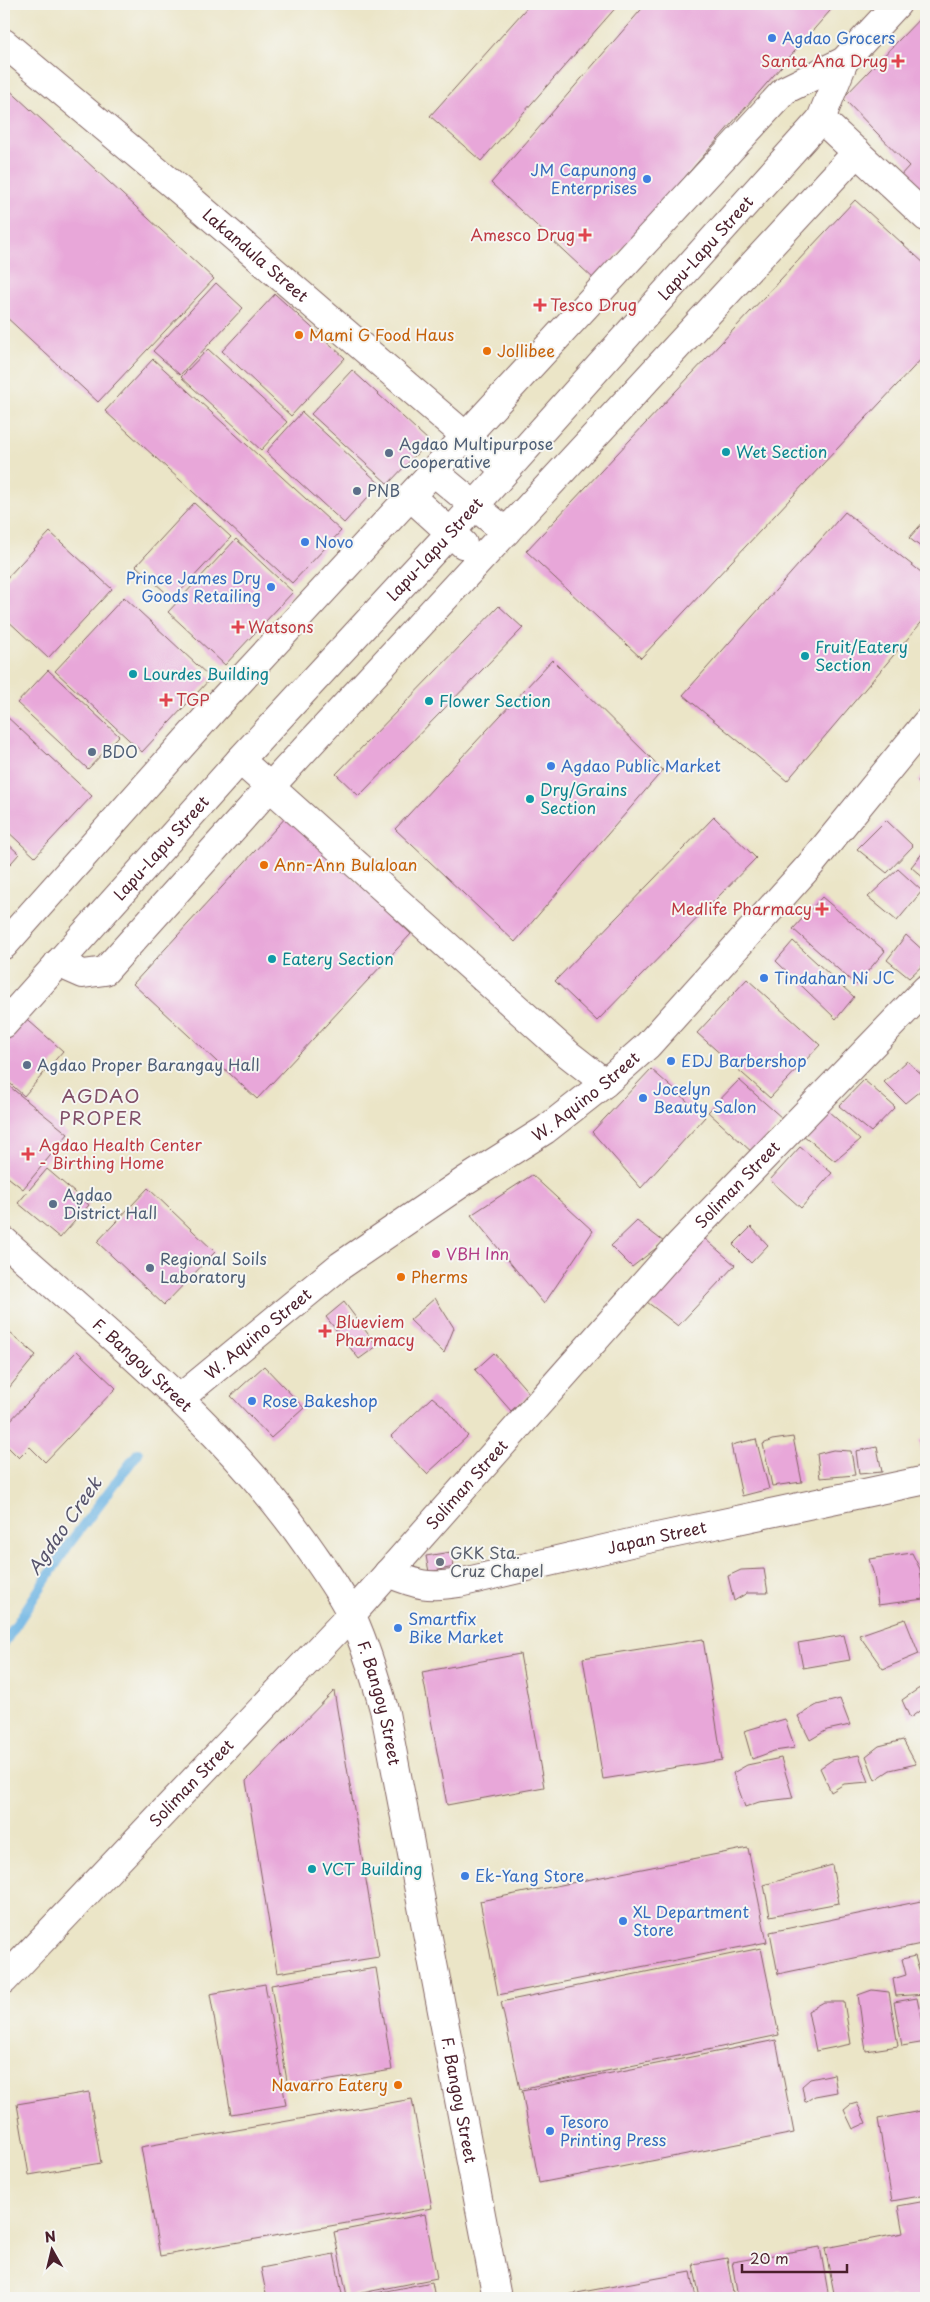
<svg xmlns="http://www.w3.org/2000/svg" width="930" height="2302" font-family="'Playpen Sans',sans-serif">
	<rect width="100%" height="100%" fill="#f6f6f2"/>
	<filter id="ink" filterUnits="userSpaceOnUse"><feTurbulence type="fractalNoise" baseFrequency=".02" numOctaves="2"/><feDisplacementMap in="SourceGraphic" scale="10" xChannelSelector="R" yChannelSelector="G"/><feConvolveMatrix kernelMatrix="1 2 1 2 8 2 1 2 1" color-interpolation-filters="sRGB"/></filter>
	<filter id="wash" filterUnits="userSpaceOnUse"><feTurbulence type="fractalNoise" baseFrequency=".0096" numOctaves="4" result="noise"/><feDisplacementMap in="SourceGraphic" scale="20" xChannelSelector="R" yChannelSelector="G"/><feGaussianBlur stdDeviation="1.12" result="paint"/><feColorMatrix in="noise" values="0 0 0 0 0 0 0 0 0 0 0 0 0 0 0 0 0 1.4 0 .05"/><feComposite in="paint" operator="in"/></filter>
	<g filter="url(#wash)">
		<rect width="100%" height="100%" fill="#ebe5c7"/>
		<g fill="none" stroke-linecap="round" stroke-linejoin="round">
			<polyline stroke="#6cb4e3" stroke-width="10" points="4,1643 69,1544 138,1453"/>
		</g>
		<g id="blocks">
			<g fill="#e8a7d9">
				<polygon points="530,4 619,4 481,161 430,116"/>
				<polygon points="646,4 836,4 595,280 491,183"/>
				<polygon points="926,12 926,200 899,177 909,166 843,98"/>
				<polygon points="4,85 214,279 98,402 4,315"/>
				<polygon points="855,200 926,265 926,354 641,658 526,551"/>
				<polygon points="216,283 243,308 180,375 153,351"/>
				<polygon points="275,294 345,358 291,416 222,351"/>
				<polygon points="208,349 287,422 261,450 181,377"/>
				<polygon points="153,359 341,531 292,583 105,411"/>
				<polygon points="352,370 429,441 388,484 311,414"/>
				<polygon points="302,412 380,484 344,523 266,452"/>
				<polygon points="194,503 231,537 173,599 136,566"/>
				<polygon points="845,512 926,576 926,617 787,781 683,695"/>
				<polygon points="926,519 926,551 909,538"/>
				<polygon points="50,532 112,589 48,658 4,617 4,581"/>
				<polygon points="236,539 293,592 225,665 168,612"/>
				<polygon points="124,597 211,678 142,752 55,671"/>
				<polygon points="499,606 523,628 359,796 336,774"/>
				<polygon points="552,660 663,770 515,942 395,829"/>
				<polygon points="48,670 119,736 88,769 17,703"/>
				<polygon points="4,714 92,796 35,857 4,828"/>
				<polygon points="926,772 926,790 918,781"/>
				<polygon points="288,815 411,934 257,1099 133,984"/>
				<polygon points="714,817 756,858 597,1021 555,981"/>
				<polygon points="886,820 913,846 887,873 857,849"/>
				<polygon points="4,840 19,854 4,871"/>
				<polygon points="925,850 926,851 926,880 911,867"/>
				<polygon points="898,869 922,891 897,921 868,897"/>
				<polygon points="822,897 885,951 856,985 793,929"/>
				<polygon points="906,935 926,953 926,962 909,978 887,960"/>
				<polygon points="793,941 854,997 836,1019 776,961"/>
				<polygon points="747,979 820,1045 770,1098 697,1033"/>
				<polygon points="21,1014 63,1051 24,1096 4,1078 4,1034"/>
				<polygon points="907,1061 926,1078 926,1086 905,1103 884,1082"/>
				<polygon points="651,1069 705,1117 641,1188 592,1132"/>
				<polygon points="739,1080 782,1118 754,1154 708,1112"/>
				<polygon points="864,1080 895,1107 871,1132 839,1106"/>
				<polygon points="4,1082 68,1134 23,1189 4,1174"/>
				<polygon points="827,1110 860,1140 835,1161 803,1135"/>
				<polygon points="800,1147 832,1173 801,1208 770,1180"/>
				<polygon points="47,1169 89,1205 60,1238 18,1203"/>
				<polygon points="532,1175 593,1231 544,1304 471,1215"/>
				<polygon points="148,1188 215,1252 164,1305 97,1242"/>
				<polygon points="637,1221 664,1242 632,1267 611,1246"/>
				<polygon points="751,1227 768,1245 751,1263 733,1245"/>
				<polygon points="704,1238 735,1265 678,1326 647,1302"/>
				<polygon points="435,1298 454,1328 444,1353 410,1320"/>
				<polygon points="344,1302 377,1346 359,1359 326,1317"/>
				<polygon points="4,1328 36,1355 4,1394"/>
				<polygon points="77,1351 116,1388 45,1462 30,1447 19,1458 4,1443 4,1427"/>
				<polygon points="494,1353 530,1394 511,1411 475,1370"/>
				<polygon points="264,1366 304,1408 271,1438 231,1396"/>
				<polygon points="432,1397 444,1407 468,1436 427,1474 391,1436"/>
				<polygon points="793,1437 802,1482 772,1486 763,1444 772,1440"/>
				<polygon points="756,1439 769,1489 742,1496 731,1445"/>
				<polygon points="926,1439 926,1466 925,1466 919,1440"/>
				<polygon points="877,1447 882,1472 859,1474 856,1451"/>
				<polygon points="833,1450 851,1451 855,1475 820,1478 817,1454"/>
				<polygon points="451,1552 454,1567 429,1572 426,1556"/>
				<polygon points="912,1553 920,1569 924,1599 878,1605 874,1575 869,1559"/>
				<polygon points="764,1569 768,1593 747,1593 734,1601 728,1576 741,1570"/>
				<polygon points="905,1619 919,1654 883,1669 859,1635"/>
				<polygon points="844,1635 850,1660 803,1668 798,1643"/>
				<polygon points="703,1639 722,1760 603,1779 583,1658"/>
				<polygon points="520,1654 544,1787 447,1805 422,1672"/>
				<polygon points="926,1687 926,1706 910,1718 902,1700 918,1689"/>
				<polygon points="334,1691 379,1957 277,1973 246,1781"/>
				<polygon points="840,1699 850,1725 827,1730 810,1740 798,1716 817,1705"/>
				<polygon points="785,1719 795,1748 774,1751 752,1759 744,1731"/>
				<polygon points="903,1740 916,1764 890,1770 875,1780 866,1756 879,1746"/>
				<polygon points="859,1755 869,1782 844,1784 831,1792 820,1768 832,1760"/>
				<polygon points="781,1758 793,1798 759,1802 745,1807 733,1773 747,1765"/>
				<polygon points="748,1848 767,1942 498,1995 480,1901"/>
				<polygon points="832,1865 839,1903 770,1916 764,1885"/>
				<polygon points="926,1900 926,1943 778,1974 770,1932"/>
				<polygon points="761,1948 779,2035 520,2089 501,2002"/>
				<polygon points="915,1956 920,1974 926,1974 926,1994 896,1996 893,1979 906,1975 902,1959"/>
				<polygon points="376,1968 392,2070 288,2087 271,1985"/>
				<polygon points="265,1984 286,2105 231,2114 210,1994"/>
				<polygon points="872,1990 889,1992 898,2046 866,2051 858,1995"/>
				<polygon points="917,1998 926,2042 902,2046 894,2002"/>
				<polygon points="824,2002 844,2002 851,2044 816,2051 808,2011"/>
				<polygon points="776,2040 794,2133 539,2183 522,2091"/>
				<polygon points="834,2074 837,2092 815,2096 805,2102 802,2086 810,2079"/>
				<polygon points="89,2092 101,2163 29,2175 17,2104"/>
				<polygon points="412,2099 432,2208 160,2256 141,2147"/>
				<polygon points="857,2103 866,2123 853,2129 844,2110 850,2105"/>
				<polygon points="926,2110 926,2195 892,2201 878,2119"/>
				<polygon points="926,2201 926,2298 835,2298 825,2248 903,2233 898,2206"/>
				<polygon points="425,2214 437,2278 347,2296 334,2232"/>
				<polygon points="820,2247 829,2298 738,2298 732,2262"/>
				<polygon points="334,2254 342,2294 321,2298 267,2298 261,2268"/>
				<polygon points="727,2258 734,2298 700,2298 693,2264"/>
				<polygon points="691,2272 696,2298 555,2298 555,2297"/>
				<polygon points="432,2282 435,2298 355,2298 355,2297"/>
			</g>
		</g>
	</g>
	<g filter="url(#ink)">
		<use href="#blocks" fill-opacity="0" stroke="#826462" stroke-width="1"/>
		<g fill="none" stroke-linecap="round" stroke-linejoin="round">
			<defs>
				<g id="minor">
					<path id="s1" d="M 4,43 L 182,192 L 505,470"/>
					<polyline points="821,119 926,217"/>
					<polyline points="433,471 506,532"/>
					<polyline points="411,497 463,544"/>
					<polyline points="240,760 568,1054 605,1083"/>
					<polyline points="4,945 215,708 785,90 844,61 897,4"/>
					<polyline points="58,963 83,974 105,971 270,787 857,152"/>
					<path id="s2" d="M 4,1024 L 240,760 L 450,533 L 821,119 L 844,61"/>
					<path id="s3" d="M 4,1241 C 112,1338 229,1431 312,1552 C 326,1572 342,1594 352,1616 C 366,1647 376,1680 385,1713 L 497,2298"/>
					<path id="s4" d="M 180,1398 L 340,1266 L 466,1180 L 545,1130 L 605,1083 L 648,1045 L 811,864 L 926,723"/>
					<path id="s5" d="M 388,1573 C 418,1585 427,1588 459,1583 L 643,1540 L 926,1480"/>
					<path id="s6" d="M 4,1980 L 352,1614 L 679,1245 L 926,989"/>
				</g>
			</defs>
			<use href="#minor" stroke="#826462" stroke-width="30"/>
			<use href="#minor" stroke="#fff" stroke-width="28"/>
		</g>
	</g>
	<g fill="#3f7fe0" stroke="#f6f6f2" stroke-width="2">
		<circle cx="772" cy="38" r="5"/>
		<circle cx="647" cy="179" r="5"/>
		<circle cx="305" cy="542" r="5"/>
		<circle cx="271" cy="587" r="5"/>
		<circle cx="551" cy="766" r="5"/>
		<circle cx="764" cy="978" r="5"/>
		<circle cx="671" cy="1061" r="5"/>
		<circle cx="643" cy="1098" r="5"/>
		<circle cx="252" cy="1401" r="5"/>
		<circle cx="398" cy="1628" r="5"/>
		<circle cx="465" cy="1876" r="5"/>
		<circle cx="623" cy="1921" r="5"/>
		<circle cx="550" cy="2131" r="5"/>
	</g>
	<g fill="#e0444e" stroke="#f6f6f2" stroke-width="2">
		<path d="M895.5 53.5h5v5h5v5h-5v5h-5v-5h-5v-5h5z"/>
		<path d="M582.5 227.5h5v5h5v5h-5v5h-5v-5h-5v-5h5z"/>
		<path d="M537.5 297.5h5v5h5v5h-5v5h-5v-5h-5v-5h5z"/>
		<path d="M235.5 619.5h5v5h5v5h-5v5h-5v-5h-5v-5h5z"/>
		<path d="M163.5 692.5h5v5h5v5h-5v5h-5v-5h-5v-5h5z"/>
		<path d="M819.5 901.5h5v5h5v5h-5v5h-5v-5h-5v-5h5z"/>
		<path d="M25.5 1146.5h5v5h5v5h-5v5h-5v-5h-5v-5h5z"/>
		<path d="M322.5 1323.5h5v5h5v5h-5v5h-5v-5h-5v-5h5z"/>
	</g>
	<g fill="#e8710a" stroke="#f6f6f2" stroke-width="2">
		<circle cx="299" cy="335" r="5"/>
		<circle cx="487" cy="351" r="5"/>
		<circle cx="264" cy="865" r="5"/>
		<circle cx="401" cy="1277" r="5"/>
		<circle cx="398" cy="2085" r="5"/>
	</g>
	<g fill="#0f9aa8" stroke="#f6f6f2" stroke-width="2">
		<circle cx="726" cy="452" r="5"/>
		<circle cx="805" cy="656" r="5"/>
		<circle cx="133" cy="674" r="5"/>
		<circle cx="429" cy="701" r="5"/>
		<circle cx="530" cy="799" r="5"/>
		<circle cx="272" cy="959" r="5"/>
		<circle cx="312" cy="1869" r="5"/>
	</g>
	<g fill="#5c6f8a" stroke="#f6f6f2" stroke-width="2">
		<circle cx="389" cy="453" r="5"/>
		<circle cx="357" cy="491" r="5"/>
		<circle cx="92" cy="752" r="5"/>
		<circle cx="27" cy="1065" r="5"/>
		<circle cx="53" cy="1204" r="5"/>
		<circle cx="150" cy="1268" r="5"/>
	</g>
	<circle fill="#d1479c" stroke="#f6f6f2" stroke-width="2" cx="436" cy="1254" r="5"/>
	<circle fill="#6b7280" stroke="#f6f6f2" stroke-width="2" cx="440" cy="1562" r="5"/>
	<g text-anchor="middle" stroke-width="4" stroke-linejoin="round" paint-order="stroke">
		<g font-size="16" fill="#366cbe" stroke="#f6f6f2" text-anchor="start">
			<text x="782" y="44">Agdao Grocers</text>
			<text x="637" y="176" text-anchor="end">JM Capunong<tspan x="637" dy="18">Enterprises</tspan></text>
			<text x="315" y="548">Novo</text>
			<text x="261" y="584" text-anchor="end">Prince James Dry<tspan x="261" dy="18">Goods Retailing</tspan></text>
			<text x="561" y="772">Agdao Public Market</text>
			<text x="774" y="984">Tindahan Ni JC</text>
			<text x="681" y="1067">EDJ Barbershop</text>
			<text x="653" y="1095">Jocelyn<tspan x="653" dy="18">Beauty Salon</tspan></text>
			<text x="262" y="1407">Rose Bakeshop</text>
			<text x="408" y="1625">Smartfix<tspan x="408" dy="18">Bike Market</tspan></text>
			<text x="475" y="1882">Ek-Yang Store</text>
			<text x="633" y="1918">XL Department<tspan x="633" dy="18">Store</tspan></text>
			<text x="560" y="2128">Tesoro<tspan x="560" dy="18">Printing Press</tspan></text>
		</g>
		<g font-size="16" fill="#be3a42" stroke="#f6f6f2" text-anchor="start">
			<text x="888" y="67" text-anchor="end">Santa Ana Drug</text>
			<text x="575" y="241" text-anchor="end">Amesco Drug</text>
			<text x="550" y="311">Tesco Drug</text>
			<text x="248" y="633">Watsons</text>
			<text x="176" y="706">TGP</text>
			<text x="812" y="915" text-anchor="end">Medlife Pharmacy</text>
			<text x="39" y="1151">Agdao Health Center<tspan x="39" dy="18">- Birthing Home</tspan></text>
			<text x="335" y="1328">Blueviem<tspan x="335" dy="18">Pharmacy</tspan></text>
		</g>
		<g font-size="16" fill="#4a1f2b" stroke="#f6f6f2">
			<text dy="6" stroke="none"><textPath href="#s2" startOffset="1046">Lapu-Lapu Street</textPath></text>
			<text dy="6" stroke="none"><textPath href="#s1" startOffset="329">Lakandula Street</textPath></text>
			<text dy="6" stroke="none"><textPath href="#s2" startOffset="641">Lapu-Lapu Street</textPath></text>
			<text dy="6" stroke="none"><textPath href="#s2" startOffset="236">Lapu-Lapu Street</textPath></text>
			<text dy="6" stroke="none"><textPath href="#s4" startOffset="506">W. Aquino Street</textPath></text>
			<text dy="6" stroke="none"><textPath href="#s6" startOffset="1082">Soliman Street</textPath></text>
			<text dy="6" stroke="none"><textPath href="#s4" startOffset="101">W. Aquino Street</textPath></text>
			<text dy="6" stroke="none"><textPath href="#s3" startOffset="186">F. Bangoy Street</textPath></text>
			<text dy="6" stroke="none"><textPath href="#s6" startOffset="678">Soliman Street</textPath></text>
			<text dy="6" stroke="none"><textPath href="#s5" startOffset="276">Japan Street</textPath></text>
			<text dy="6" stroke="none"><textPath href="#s3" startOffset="606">F. Bangoy Street</textPath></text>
			<text dy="6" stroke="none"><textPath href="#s6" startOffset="272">Soliman Street</textPath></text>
			<text dy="6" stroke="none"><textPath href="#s3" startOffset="1011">F. Bangoy Street</textPath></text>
		</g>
		<g font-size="16" fill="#c56008" stroke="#f6f6f2" text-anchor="start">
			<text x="309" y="341">Mami G Food Haus</text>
			<text x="497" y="357">Jollibee</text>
			<text x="274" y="871">Ann-Ann Bulaloan</text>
			<text x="411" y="1283">Pherms</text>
			<text x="388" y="2091" text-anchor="end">Navarro Eatery</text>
		</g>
		<g font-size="16" fill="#4e5e75" stroke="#f6f6f2" text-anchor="start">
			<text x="399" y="450">Agdao Multipurpose<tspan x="399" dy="18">Cooperative</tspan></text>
			<text x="367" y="497">PNB</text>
			<text x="102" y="758">BDO</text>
			<text x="37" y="1071">Agdao Proper Barangay Hall</text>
			<text x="63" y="1201">Agdao<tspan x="63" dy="18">District Hall</tspan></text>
			<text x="160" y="1265">Regional Soils<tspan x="160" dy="18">Laboratory</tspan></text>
		</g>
		<g font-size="16" fill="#0d838f" stroke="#f6f6f2" text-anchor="start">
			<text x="736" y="458">Wet Section</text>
			<text x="815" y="653">Fruit/Eatery<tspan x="815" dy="18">Section</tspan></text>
			<text x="143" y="680">Lourdes Building</text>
			<text x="439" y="707">Flower Section</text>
			<text x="540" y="796">Dry/Grains<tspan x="540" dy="18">Section</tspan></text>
			<text x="282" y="965">Eatery Section</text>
			<text x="322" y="1875">VCT Building</text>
		</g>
		<g font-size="16" fill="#b23c85" stroke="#f6f6f2" text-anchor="start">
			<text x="446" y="1260">VBH Inn</text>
		</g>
		<g font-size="16" fill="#5b616d" stroke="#f6f6f2" text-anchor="start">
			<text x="450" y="1559">GKK Sta.<tspan x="450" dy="18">Cruz Chapel</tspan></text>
		</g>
		<g font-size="18" font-style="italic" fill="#56536b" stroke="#f6f6f2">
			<text transform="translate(65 1526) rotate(-55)" y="6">Agdao Creek</text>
		</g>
		<g font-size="19" letter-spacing="1" fill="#814f68" stroke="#f6f6f2">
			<text x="101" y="1103">AGDAO<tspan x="101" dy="22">PROPER</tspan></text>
		</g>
	</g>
	<rect width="930" height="2302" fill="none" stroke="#f6f6f2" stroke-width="20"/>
	<g transform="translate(52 2250) rotate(352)" stroke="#f6f6f2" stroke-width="4" paint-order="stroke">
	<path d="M0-4L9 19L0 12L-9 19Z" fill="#4a1f2b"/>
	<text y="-8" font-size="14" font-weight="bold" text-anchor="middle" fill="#4a1f2b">N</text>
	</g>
	<path d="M742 2264v8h105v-8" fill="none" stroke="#4a1f2b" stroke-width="2.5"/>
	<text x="750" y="2264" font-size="15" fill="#4a1f2b" stroke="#f6f6f2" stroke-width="4" paint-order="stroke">20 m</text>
</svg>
